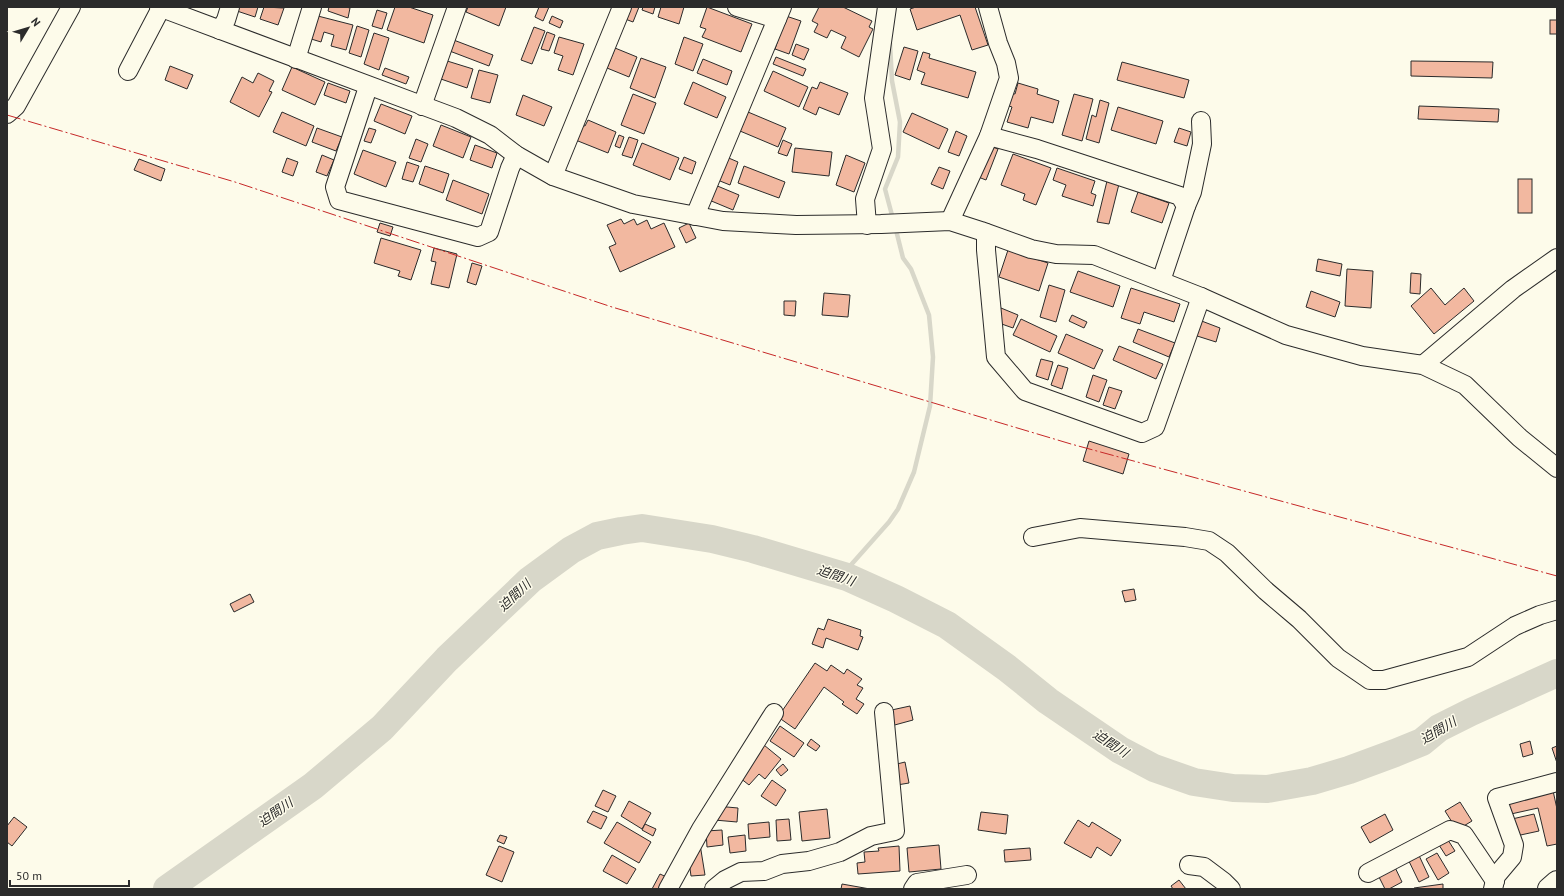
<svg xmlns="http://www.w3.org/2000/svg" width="1564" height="896" font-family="'PT Sans','Noto Sans JP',sans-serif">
	<rect width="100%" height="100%" fill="#fdfbea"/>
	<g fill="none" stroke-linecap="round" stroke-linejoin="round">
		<g stroke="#d8d7c9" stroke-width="4.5">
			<polyline points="890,43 892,81 900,122 898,157 885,189 893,219"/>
			<polyline points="842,575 889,522 898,509 914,472 930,406 933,357 929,315 911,269 903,258 895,226"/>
		</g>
		<polyline stroke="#d8d7c9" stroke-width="28" points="167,889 313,786 382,728 447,659 530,580 571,550 597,536 621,531 642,528 712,539 753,549 847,577 896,599 947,625 1007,668 1048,701 1120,750 1154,768 1194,782 1233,788 1267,789 1312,781 1349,770 1395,753 1422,742 1439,728 1471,712 1557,673"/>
	</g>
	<g fill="#f2b8a0" stroke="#2b2b2b">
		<polygon points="232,7 258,7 255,17 231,9"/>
		<polygon points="264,7 284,8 278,25 260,19"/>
		<polygon points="329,7 346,7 350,8 348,18 328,11"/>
		<polygon points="395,7 409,7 433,15 424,43 387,30"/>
		<polygon points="468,7 506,7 499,26 466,12"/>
		<polygon points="539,7 549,7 543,21 535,17"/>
		<polygon points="624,7 639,7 633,22 620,17"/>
		<polygon points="643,7 655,7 653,14 642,10"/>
		<polygon points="661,7 684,7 679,24 658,17"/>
		<polygon points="707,7 752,24 741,52 702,37 706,29 700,27"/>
		<polygon points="819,7 843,7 872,21 869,27 873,29 859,57 841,48 846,37 831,30 827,38 814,32 818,24 812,21"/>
		<polygon points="916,7 975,7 988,45 972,50 960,15 917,30 910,9"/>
		<polygon points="377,10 387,13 382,29 372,26"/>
		<polygon points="314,15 353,25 346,50 331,46 334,35 324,32 321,42 308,38"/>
		<polygon points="552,16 563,21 560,28 549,23"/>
		<polygon points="786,16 801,21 789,54 775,49"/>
		<rect x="1550" y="20" width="7" height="14"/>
		<polygon points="357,26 369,30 361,57 349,53"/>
		<polygon points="534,27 545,31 532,64 521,60"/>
		<polygon points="547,32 555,35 549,51 541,49"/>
		<polygon points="374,33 389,38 379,70 364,64"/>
		<polygon points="559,37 584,44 573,75 558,70 563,56 554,53"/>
		<polygon points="684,37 703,44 693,71 675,64"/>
		<polygon points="451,39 493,55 489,66 447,50"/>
		<polygon points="796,44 809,49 804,60 792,55"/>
		<polygon points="904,47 918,51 910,80 895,75"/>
		<polygon points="615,48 637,57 629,77 607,68"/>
		<polygon points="923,52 930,54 929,58 976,72 968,98 921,84 925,73 917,70"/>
		<polygon points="776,57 806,69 803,76 773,64"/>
		<polygon points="641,58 666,67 655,98 630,88"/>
		<polygon points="703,59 732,71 727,85 697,73"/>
		<polygon points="444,60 473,69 467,88 438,78"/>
		<polygon points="1411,61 1493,62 1492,78 1411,76"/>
		<polygon points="1122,62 1189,80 1184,98 1117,80"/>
		<polygon points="170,66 193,75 187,89 165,80"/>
		<polygon points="292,67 325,82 315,105 282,90"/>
		<polygon points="385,68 409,77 406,84 382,75"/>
		<polygon points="479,70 498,75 490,103 471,98"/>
		<polygon points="773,71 808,87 799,107 764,91"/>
		<polygon points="258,73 274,81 269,91 272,92 259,117 230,102 242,77 253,83"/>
		<polygon points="693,82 726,97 717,118 684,104"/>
		<polygon points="820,82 848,93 839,115 819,107 816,115 803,109 812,87 817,89"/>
		<polygon points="328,83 350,91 346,103 324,95"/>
		<polygon points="1018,83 1038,89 1037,94 1059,101 1053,123 1031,117 1028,128 1007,122 1012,107 1006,105 1009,93 1015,94"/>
		<polygon points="633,94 656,103 644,134 621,125"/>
		<polygon points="1074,94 1093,99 1082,141 1062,135"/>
		<polygon points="523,95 552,107 544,126 516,115"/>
		<polygon points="1100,100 1109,103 1099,143 1086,139 1092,115 1096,117"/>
		<polygon points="381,104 412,116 405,134 374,121"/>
		<polygon points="1419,106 1499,109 1498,122 1418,119"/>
		<polygon points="1118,107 1163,121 1156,144 1111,130"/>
		<polygon points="282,112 314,126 306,146 273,132"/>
		<polygon points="748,112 786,128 778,147 740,131"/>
		<polygon points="912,113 948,129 939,149 903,132"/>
		<polygon points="588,120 616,132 608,153 573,139 579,124 585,126"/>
		<polygon points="441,125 471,137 463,158 433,146"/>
		<polygon points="317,128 342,137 336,151 312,142"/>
		<polygon points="369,128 376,130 371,143 364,141"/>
		<polygon points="1179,128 1191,132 1187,146 1174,142"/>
		<polygon points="956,131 967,136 959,156 948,152"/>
		<polygon points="619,135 624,137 620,148 615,146"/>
		<polygon points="629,137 638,140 632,158 622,155"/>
		<polygon points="416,139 428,144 421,162 409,158"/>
		<polygon points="783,140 792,144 787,156 778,153"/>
		<polygon points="642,143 679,158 670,180 633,165"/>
		<polygon points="985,144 998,149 986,180 973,175"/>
		<polygon points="475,145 497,153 492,168 470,160"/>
		<polygon points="795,148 832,152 829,176 792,172"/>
		<polygon points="363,150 396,162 386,187 354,174"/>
		<polygon points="1013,154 1051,168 1036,205 1023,200 1025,194 1001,185"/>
		<polygon points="322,155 334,160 327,176 316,172"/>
		<polygon points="846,155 865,163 854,192 836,185"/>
		<polygon points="724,156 738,162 730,185 715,179"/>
		<polygon points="684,157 696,162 692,174 679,169"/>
		<polygon points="287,158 298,162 293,176 282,172"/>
		<polygon points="139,159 165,169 161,181 134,170"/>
		<polygon points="407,162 419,166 413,182 402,179"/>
		<polygon points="425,166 449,174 443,193 419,184"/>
		<polygon points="744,166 785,182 779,198 738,183"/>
		<polygon points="939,167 950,171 943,189 931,184"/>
		<polygon points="1057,168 1095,181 1091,193 1096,195 1093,206 1062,196 1066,185 1053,180"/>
		<rect x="1518" y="179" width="14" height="34"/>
		<polygon points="453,180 489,194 482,214 446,200"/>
		<polygon points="1107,181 1119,184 1109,224 1097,222"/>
		<polygon points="715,185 739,195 733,210 709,200"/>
		<polygon points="1138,192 1169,203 1162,223 1131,212"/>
		<polygon points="621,219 624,224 634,219 637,225 647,220 651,229 664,223 675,247 620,272 609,247 616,244 607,225"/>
		<polygon points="380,223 393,227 390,236 377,232"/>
		<polygon points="689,223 696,238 686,243 679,228"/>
		<polygon points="381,238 421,250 411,280 398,276 400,271 374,263"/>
		<polygon points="434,248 457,254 449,288 431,284 436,262 431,261"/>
		<polygon points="1008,250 1048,263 1039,291 999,277"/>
		<polygon points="1318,259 1342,264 1340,276 1316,271"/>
		<polygon points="472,263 482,266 476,285 467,282"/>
		<polygon points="1347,269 1373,271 1371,308 1345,306"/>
		<polygon points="1078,271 1120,286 1113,307 1070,292"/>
		<polygon points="1411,273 1421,274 1420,294 1410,293"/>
		<polygon points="1049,285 1065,290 1056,322 1040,317"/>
		<polygon points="1131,288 1180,304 1174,322 1144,312 1140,324 1121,318"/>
		<polygon points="1431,288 1445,305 1464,288 1474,301 1434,334 1411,306"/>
		<polygon points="1311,291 1340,302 1335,317 1306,307"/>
		<polygon points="824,293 850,295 848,317 822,315"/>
		<polygon points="784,301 796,301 795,316 784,315"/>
		<polygon points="1001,308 1018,315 1013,328 996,322"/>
		<polygon points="1072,315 1087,322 1084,328 1069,321"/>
		<polygon points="1021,319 1057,336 1050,352 1013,335"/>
		<polygon points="1199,320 1220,328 1216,342 1194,335"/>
		<polygon points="1138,329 1175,343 1169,357 1133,342"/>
		<polygon points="1066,334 1103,350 1094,369 1058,353"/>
		<polygon points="1119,346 1163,364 1156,379 1113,360"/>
		<polygon points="1041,359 1053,362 1048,380 1036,376"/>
		<polygon points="1058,365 1068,368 1062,389 1051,385"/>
		<polygon points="1093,375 1107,380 1099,402 1086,397"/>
		<polygon points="1109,387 1122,391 1115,409 1103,405"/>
		<polygon points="1089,441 1129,454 1123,474 1083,461"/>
		<polygon points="1134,589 1136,600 1125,602 1122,591"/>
		<polygon points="250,594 254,602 234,612 230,604"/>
		<polygon points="828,619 861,630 860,636 863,637 858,650 826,638 823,648 812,644 818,628 824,630"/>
		<polygon points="815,663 827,671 831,665 844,674 847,669 862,679 857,685 863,688 856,699 864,704 857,714 842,704 844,702 824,687 795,729 778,717"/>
		<polygon points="910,706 913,720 891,726 887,711"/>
		<polygon points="780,726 804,743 794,757 770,741"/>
		<polygon points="753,736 781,759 765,779 759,774 749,785 735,774"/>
		<polygon points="811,739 820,746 816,751 807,745"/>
		<polygon points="1530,741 1533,754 1523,757 1520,744"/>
		<polygon points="1557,746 1557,763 1552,748"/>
		<polygon points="905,762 909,783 891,786 897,764"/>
		<polygon points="783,764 788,770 781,776 776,770"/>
		<polygon points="772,780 786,790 776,806 761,796"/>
		<polygon points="1552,786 1557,809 1557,844 1547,846 1538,808 1511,814 1512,819 1534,814 1539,831 1516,836 1495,804"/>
		<polygon points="603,790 616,796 608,812 595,806"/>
		<polygon points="629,801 651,813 642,829 621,816"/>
		<polygon points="1460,802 1472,821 1457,830 1445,811"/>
		<polygon points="705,805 738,808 737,822 703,819"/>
		<polygon points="827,809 830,838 802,841 799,812"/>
		<polygon points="593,811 607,817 601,829 587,822"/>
		<polygon points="981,812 1008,815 1006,834 978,830"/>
		<polygon points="1385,814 1393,830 1370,843 1361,827"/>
		<polygon points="14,817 27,827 12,846 7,842 7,826"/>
		<polygon points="789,819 791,840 777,841 776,820"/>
		<polygon points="1078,820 1089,827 1092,822 1121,840 1111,856 1097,847 1091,858 1064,843"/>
		<polygon points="617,822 651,842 639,863 604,843"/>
		<polygon points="769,822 770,837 749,839 748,824"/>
		<polygon points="645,824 656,829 653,836 642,830"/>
		<polygon points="722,830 723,845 707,847 706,831"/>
		<polygon points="500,835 507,837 504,844 497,841"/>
		<polygon points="745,835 746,851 730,853 728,837"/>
		<polygon points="699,838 705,875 691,876 686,839"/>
		<polygon points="1448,840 1455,851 1446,856 1439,845"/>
		<polygon points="939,845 941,869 909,872 907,848"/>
		<polygon points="499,846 514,852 502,882 486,875"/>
		<polygon points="899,846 900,871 858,874 857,863 865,862 864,852 879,851 878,848"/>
		<polygon points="1030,848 1031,860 1005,862 1004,850"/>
		<polygon points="1416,849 1429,877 1419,882 1405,853"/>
		<polygon points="1437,853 1449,873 1438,880 1426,859"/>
		<polygon points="612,855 636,869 627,884 603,871"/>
		<polygon points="1391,859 1402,882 1389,889 1385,889 1374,867"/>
		<polygon points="660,874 673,880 668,889 652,889"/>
		<polygon points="1179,880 1186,889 1173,889 1171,886"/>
		<polygon points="842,884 870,889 841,889"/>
		<polygon points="1443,884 1443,889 1414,889 1414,888"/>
	</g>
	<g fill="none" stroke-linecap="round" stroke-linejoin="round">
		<defs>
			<g id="minor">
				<polyline points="159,7 456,118 490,135 516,155 553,176 633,204 723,221 796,225 881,224 950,221 981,231 1031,249 1056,254 1094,255 1201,297 1286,335 1362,356 1423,365 1465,385 1520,438 1557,468"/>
				<polyline points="737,7 777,19"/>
				<polyline points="220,30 226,20 230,7"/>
				<polyline points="296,59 312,7"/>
				<polyline points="128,71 161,8"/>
				<polyline points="368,87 335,187 339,200 478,237 489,232 510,168 516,155"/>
				<polyline points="422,106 457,7"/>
				<polyline points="7,114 16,106 71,7"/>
				<polyline points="989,136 1037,149 1180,196 1186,206 1161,281"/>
				<polyline points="553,176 622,7"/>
				<polyline points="1186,206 1192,192 1202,144 1201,121"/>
				<polyline points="695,216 782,7"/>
				<polyline points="950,221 989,136 1009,78 1006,63 998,43 988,7"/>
				<polyline points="867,225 865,199 882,149 874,98 887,7"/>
				<polyline points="986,233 986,250 996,357 1025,391 1142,433 1155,427 1201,297"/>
				<polyline points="1423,365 1513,289 1557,258"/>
				<polyline points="1033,537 1080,528 1185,537 1209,541 1227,553 1266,591 1299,619 1338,658 1370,680 1384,680 1468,657 1515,626 1540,615 1557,610"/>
				<polyline points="1189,865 1204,867 1224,882 1231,889"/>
				<polyline points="1368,873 1450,830 1464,835 1495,881"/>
				<polyline points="668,889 701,829 774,713"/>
				<polyline points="714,889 725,880 741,872 764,871 782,864 809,861 840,852 871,836 895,831 884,712"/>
				<polyline points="913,889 917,883 967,875"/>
				<polyline points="1493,889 1496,876 1512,857 1514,845 1497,798 1557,782"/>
			</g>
			<polyline id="major" points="1549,889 1557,882"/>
		</defs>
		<use href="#minor" stroke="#2b2b2b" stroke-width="20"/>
		<use href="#major" stroke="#2b2b2b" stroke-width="24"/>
		<use href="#minor" stroke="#fdfbea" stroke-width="18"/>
		<use href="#major" stroke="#fdfbea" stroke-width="22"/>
		<polyline stroke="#c62828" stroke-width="1" stroke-dasharray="14 3 2 3" stroke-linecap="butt" points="7,115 235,182 612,307 1071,444 1557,576"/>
	</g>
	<g text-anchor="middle" stroke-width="3" stroke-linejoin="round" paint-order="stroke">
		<g font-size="13" font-style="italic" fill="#2b2b2b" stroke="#fdfbea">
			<text transform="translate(836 575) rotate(19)" y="5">迫間川</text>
			<text transform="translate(514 595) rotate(-43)" y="5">迫間川</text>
			<text transform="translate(1438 730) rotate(-31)" y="5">迫間川</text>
			<text transform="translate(1111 743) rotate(33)" y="5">迫間川</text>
			<text transform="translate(275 812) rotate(-35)" y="5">迫間川</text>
		</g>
	</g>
	<rect width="1564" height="896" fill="none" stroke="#2b2b2b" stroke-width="16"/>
	<g transform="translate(28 28) rotate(52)" stroke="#fdfbea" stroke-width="3" paint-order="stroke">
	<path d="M0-3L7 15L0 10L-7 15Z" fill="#2b2b2b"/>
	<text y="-6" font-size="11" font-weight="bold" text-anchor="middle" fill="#2b2b2b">N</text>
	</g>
	<path d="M10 880v6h119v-6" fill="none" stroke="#2b2b2b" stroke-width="2"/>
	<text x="16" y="880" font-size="12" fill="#2b2b2b" stroke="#fdfbea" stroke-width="3" paint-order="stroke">50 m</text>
</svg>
